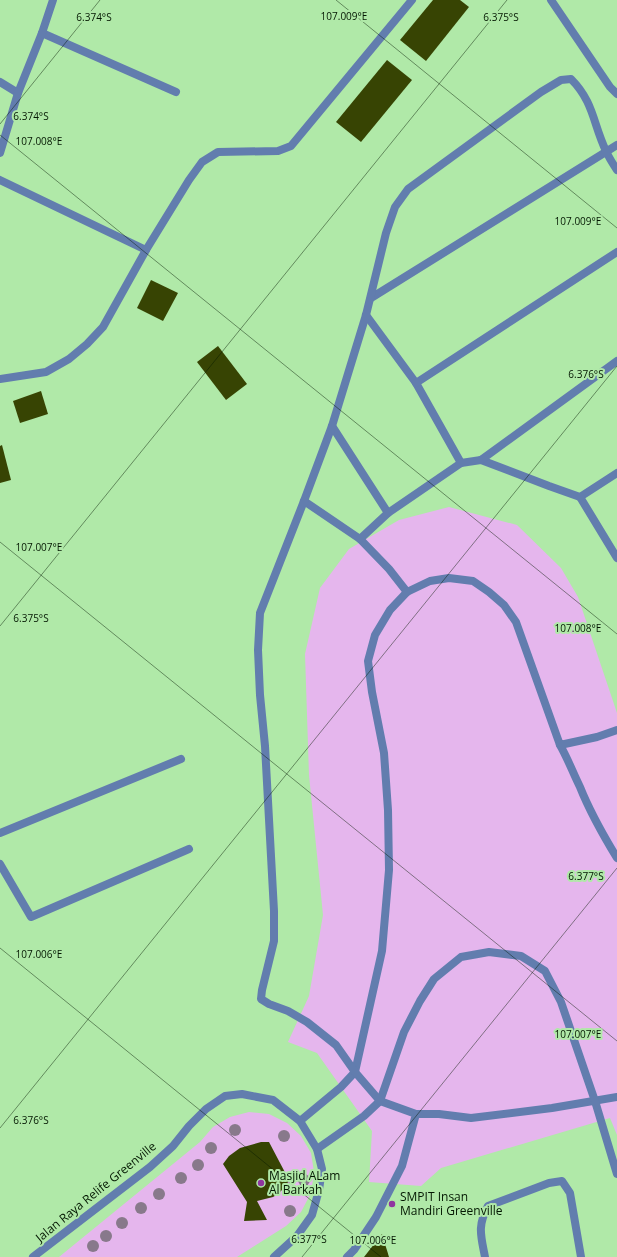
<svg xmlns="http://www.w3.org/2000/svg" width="617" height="1257" font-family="'Open Sans',sans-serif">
	<rect width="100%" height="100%" fill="#b0e9a8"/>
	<g fill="#e5b6ed">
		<polygon points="449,507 517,525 561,568 578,597 617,713 617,1135 610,1118 441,1168 421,1186 369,1182 372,1131 317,1053 288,1042 309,996 323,915 309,775 305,654 320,588 349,549 399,520"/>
		<polygon points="249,1112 269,1114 287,1123 301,1136 311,1153 314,1172 311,1193 301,1212 286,1226 237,1257 59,1257 200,1142 213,1127 230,1117"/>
	</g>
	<g fill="#374403">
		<polygon points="433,0 460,0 469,7 426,61 400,40"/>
		<polygon points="387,60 412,80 361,142 336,122"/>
		<polygon points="151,280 178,293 163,321 137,308"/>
		<polygon points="218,346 247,384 226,400 197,362"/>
		<polygon points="41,391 48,414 20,423 13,401"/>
		<polygon points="2,445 11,480 0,483 0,446"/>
		<polygon points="261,1142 269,1142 289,1180 286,1186 278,1194 273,1197 257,1201 267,1220 244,1221 247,1202 223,1164 229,1156 240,1148"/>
		<polygon points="382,1234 389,1257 364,1257"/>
	</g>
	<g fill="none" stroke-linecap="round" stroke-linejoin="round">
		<g stroke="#627dae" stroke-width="8">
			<polyline points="551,0 610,87 617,94"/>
			<polyline points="42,33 176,92"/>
			<polyline points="0,82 18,93"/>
			<polyline points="0,153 18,93 42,33 53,0"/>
			<polyline points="0,180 146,250"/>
			<polyline points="371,298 617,145"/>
			<polyline points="366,315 416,383 461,463"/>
			<polyline points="0,379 46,372 69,359 87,344 103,327 146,250 189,180 202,162 218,152 278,151 291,146 412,0"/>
			<polyline points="416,383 617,252"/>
			<polyline points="332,426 388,513"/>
			<polyline points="481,460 549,486 580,497 617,473"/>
			<polyline points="580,497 617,558"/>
			<polyline points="304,501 360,539 389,569 407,592"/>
			<polyline points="360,539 388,513 461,463 481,460 617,361"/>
			<path d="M 560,745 C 568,759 573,773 580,787 C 590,812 603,835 617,858"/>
			<polyline points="0,833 181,759"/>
			<polyline points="0,864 31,917 189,849"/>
			<polyline points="416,1114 439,1114 471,1118 552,1108 617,1097"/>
			<polyline points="300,1121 341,1087 355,1072 382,951 389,870 388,810 384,753 372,692 368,661 375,635 390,610 407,592 430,581 449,578 473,581 489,592 504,605 516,622 560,745 597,737 617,730"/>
			<polyline points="317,1149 364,1116 380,1101 404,1032 420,1001 434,979 461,957 489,952 521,956 545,971 561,1002 595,1101 617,1174"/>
			<polyline points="33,1257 150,1167 173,1146 189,1126 206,1109 225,1096 242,1094 273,1100 300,1121 317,1149 322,1169 319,1190 312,1215 297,1236 274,1257"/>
			<path d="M 347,1257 L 354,1250 L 376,1217 L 402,1166 L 416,1114 L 380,1101 L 355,1072 L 336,1045 L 307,1022 L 288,1011 L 269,1004 L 261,999 L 262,990 L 274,941 L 274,911 L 265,746 L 260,695 L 258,650 L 260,613 L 304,501 L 332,426 L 366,315 L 386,233 L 395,207 L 408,189 L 541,92 L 561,80 L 571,79 C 594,102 593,124 606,151 C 609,158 613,164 617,170"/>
			<path d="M 485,1257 C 481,1236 477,1226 488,1206 L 549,1183 L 562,1181 L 570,1193 L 581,1257"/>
		</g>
	</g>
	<g fill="#88798b">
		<circle cx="235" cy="1130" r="6"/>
		<circle cx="284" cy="1136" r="6"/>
		<circle cx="211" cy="1148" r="6"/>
		<circle cx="198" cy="1165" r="6"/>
		<circle cx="181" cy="1178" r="6"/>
		<circle cx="304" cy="1180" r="6"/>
		<circle cx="159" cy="1194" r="6"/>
		<circle cx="141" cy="1208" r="6"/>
		<circle cx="290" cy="1211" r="6"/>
		<circle cx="122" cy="1223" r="6"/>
		<circle cx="106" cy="1236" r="6"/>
		<circle cx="93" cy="1246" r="6"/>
	</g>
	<path fill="none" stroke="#041802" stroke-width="1" stroke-opacity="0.45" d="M 336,0 L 617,228M 0,124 L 100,0M 0,135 L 617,634M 0,542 L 617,1041M 0,626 L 507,0M 0,948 L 381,1257M 0,1128 L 617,366M 302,1257 L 617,868"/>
	<g fill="#9035a0" stroke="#b0e9a8" stroke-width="1.5">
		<circle cx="261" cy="1183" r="4"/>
		<circle cx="392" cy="1204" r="4"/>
	</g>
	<g text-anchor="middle" stroke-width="4" stroke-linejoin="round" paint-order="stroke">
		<g font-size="12" fill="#041802" stroke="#b0e9a8" text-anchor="start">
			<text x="269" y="1180">Masjid ALam<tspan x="269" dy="14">Al Barkah</tspan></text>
			<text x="400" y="1201">SMPIT Insan<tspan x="400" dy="14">Mandiri Greenville</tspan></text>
		</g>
		<g font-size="12" fill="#041802" stroke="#b0e9a8">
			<text transform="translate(96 1192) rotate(-39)" y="4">Jalan Raya Relife Greenville</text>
		</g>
	</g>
	<g font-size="10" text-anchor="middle" fill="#041802" stroke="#b0e9a8" stroke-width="4" stroke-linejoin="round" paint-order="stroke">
		<text x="344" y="20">107.009°E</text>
		<text x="94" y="21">6.374°S</text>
		<text x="501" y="21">6.375°S</text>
		<text x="31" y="120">6.374°S</text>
		<text x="39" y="145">107.008°E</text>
		<text x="578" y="225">107.009°E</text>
		<text x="586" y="378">6.376°S</text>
		<text x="39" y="551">107.007°E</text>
		<text x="31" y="622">6.375°S</text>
		<text x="578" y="632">107.008°E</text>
		<text x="586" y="880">6.377°S</text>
		<text x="39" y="958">107.006°E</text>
		<text x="578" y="1038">107.007°E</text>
		<text x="31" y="1124">6.376°S</text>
		<text x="309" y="1243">6.377°S</text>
		<text x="373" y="1244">107.006°E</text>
	</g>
</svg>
